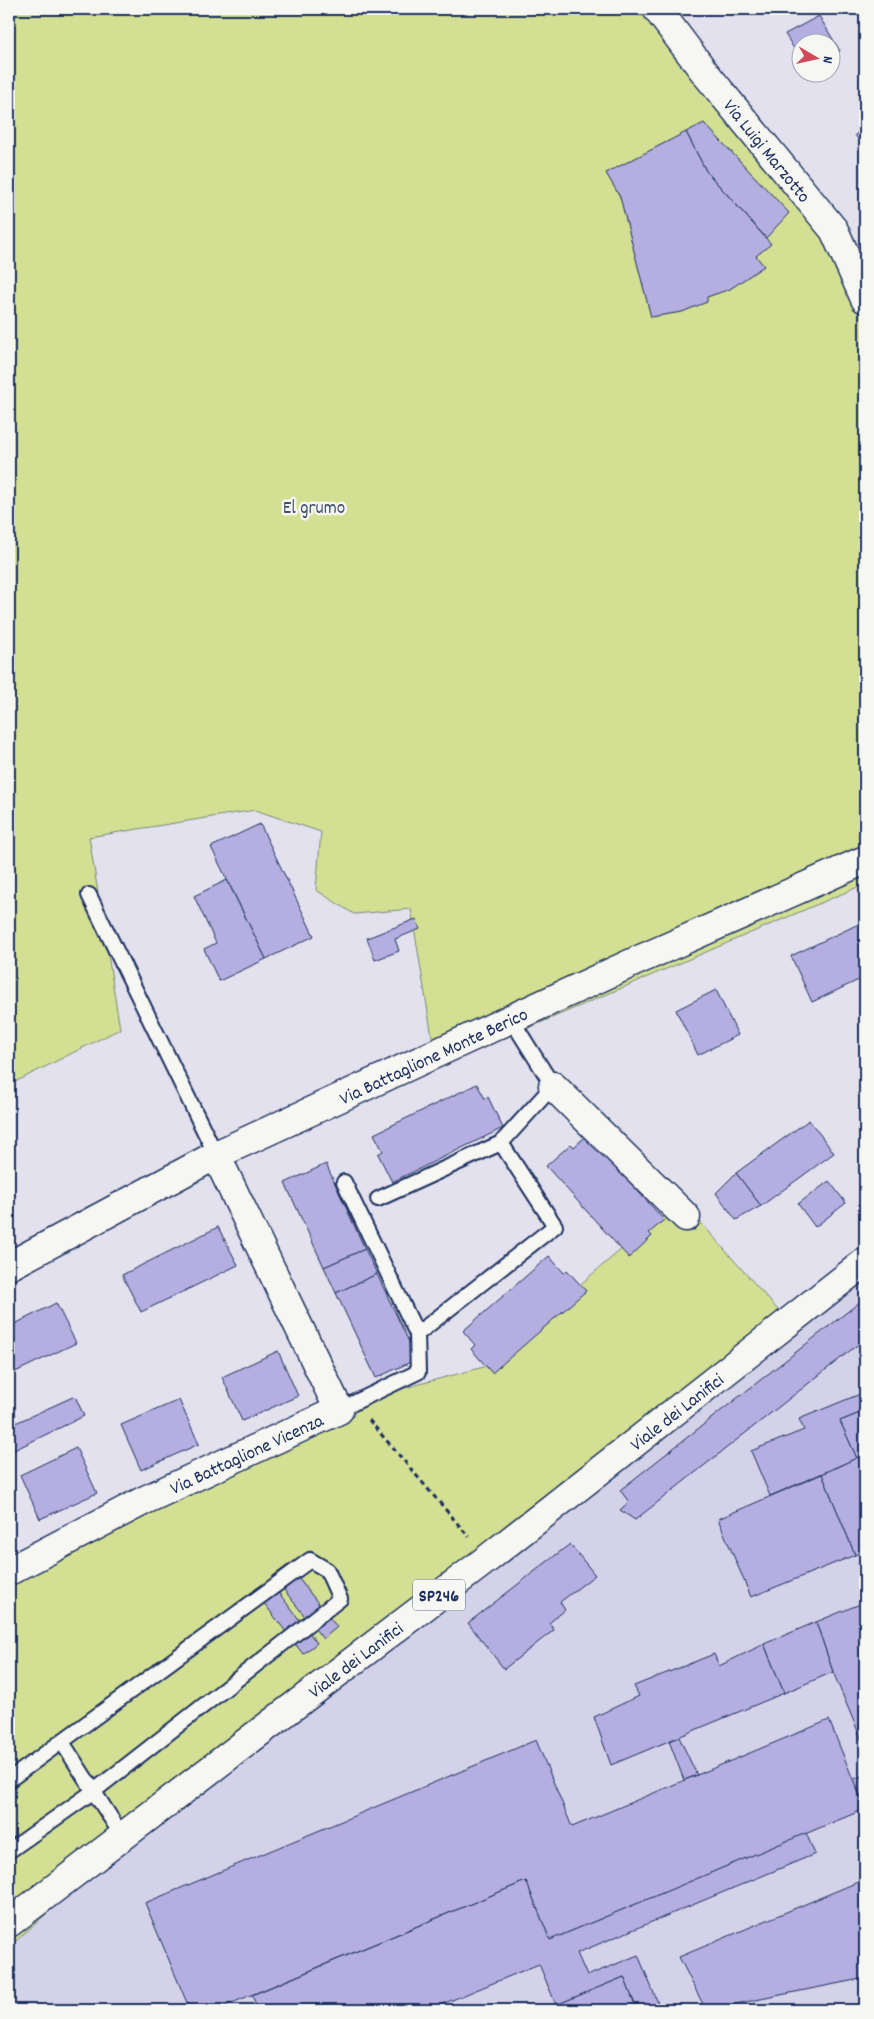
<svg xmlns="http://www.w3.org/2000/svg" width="874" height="2019" font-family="Dekko,sans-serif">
	<rect width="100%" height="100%" fill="#e2e1ed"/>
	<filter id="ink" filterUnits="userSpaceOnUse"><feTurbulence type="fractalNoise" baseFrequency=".02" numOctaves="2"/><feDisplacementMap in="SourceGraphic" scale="10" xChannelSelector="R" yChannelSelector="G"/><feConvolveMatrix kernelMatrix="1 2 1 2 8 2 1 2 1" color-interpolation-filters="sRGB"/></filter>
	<g filter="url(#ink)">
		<polygon fill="#d4d2e9" points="865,1268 865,2010 9,2010 9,1947 107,1860"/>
		<g fill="#d3e093" stroke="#778878">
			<polygon points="9,9 668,9 865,278 865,884 437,1067 411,909 354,914 316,890 321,832 255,810 89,837 120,1029 9,1085"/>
			<polygon points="680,1199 792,1326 107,1860 9,1947 9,1558 325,1409 484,1367"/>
		</g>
		<g fill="#b5afe1" stroke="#1b2f5e">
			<polygon points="819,16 840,51 832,57 832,42 802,42 802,70 794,58 798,55 785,34"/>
			<polygon points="704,123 789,213 766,238 706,171 686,132"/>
			<polygon points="865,127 865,149 855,135"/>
			<polygon points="686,132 706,171 771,244 756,256 764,266 730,289 707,297 707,302 682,312 651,317 620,197 606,173"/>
			<polygon points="260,824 314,936 266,959 211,847"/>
			<polygon points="227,880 266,959 219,981 204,949 216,943 194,896"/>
			<polygon points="416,919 420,929 395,939 399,951 375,960 367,938"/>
			<polygon points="865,921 865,977 812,1002 791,956"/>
			<polygon points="716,990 738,1035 698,1055 676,1010"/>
			<polygon points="477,1084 485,1099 488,1097 503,1128 392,1182 378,1154 383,1151 374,1134"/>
			<polygon points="809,1120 834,1153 761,1206 736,1173"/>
			<polygon points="587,1135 664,1220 649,1233 652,1236 629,1258 546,1166 571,1144 574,1147"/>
			<polygon points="326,1164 365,1249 324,1267 285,1183"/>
			<polygon points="736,1173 761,1206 736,1220 716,1193"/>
			<polygon points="829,1181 846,1203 815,1227 798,1204"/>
			<polygon points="218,1227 238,1265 141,1312 122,1275"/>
			<polygon points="365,1249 377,1274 336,1293 324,1267"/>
			<polygon points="549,1256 564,1273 567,1270 586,1291 492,1373 471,1349 475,1345 463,1331"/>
			<polygon points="377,1274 417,1359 376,1378 336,1293"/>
			<polygon points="865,1298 865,1339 635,1520 620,1510 629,1502 620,1490"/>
			<polygon points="56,1303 76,1343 9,1375 9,1327"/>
			<polygon points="278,1351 298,1396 242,1421 222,1377"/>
			<polygon points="865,1392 865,1411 840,1421 857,1458 770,1496 751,1451 804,1430 799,1419"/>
			<polygon points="75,1396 84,1416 10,1452 9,1426"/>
			<polygon points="179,1400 199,1444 141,1470 121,1425"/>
			<polygon points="865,1411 865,1454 857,1458 840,1421"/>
			<polygon points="76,1448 97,1493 40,1519 20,1475"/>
			<polygon points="865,1454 865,1550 855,1555 822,1474"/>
			<polygon points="822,1474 855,1555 751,1597 718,1519"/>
			<polygon points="570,1544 595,1575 560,1602 565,1610 549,1623 554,1630 504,1669 468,1623"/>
			<polygon points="288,1565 337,1627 323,1639 273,1576"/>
			<polygon points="269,1580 317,1643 303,1654 254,1590"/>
			<polygon points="865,1602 865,1748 833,1672 816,1622"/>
			<polygon points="816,1622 833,1672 784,1693 764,1644"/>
			<polygon points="764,1644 784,1693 611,1765 594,1717 639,1696 634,1686 714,1654 719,1666"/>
			<polygon points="829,1720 865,1809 550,1940 526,1881 215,2010 190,2010 145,1903 536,1740 572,1827"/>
			<polygon points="679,1737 697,1775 684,1780 669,1741"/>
			<polygon points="865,1775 865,1807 854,1779"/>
			<polygon points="806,1833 815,1854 577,1953 587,1976 638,1955 661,2010 637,2010 624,1977 556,2005 539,1964 428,2010 258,2010 252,1995 526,1881 550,1940"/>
			<polygon points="865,1879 865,1978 706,2010 679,1957"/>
			<polygon points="624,1977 637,2010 544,2010 556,2005"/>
		</g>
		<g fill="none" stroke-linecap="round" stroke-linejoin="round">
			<defs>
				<g id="service">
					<polyline points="89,895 216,1155"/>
					<polyline points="344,1182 417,1334"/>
					<polyline points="378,1199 501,1143"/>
					<polyline points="339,1410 418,1372 417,1334 555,1226 501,1143 553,1086 511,1019"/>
					<polyline points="62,1742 123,1837"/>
					<polyline points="9,1780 310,1560 327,1570 340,1599 94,1791 9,1851"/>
				</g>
				<g id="minor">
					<polyline points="657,9 706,74 834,230 865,299"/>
					<polyline points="553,1086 686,1217"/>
					<polyline points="9,1266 216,1155 634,962 865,860"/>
					<polyline points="9,1571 145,1500 339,1410 216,1155"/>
				</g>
				<polyline id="primary" points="9,1923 487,1559 865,1262"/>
			</defs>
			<use href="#service" stroke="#1b2f5e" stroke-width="18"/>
			<use href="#minor" stroke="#1b2f5e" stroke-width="31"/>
			<use href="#primary" stroke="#1b2f5e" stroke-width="31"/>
			<polyline stroke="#1b2f5e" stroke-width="3" stroke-dasharray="5 4" stroke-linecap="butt" points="369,1420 469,1537"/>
			<use href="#service" stroke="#f6f6f2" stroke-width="14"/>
			<use href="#minor" stroke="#f6f6f2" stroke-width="28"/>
			<use href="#primary" stroke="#f6f6f2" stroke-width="28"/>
		</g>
	</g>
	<g text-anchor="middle" stroke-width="5" stroke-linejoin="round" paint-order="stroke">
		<rect fill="#f6f6f2" stroke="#5d6b8a" stroke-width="1" x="413" y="1579.5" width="52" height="31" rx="4"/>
		<g font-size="18" font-weight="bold" fill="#1b2f5e">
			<text x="439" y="1601">SP246</text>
		</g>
		<g font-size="19" fill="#1b2f5e" stroke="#f6f6f2">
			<text transform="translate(768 150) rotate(51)" y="7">Via Luigi Marzotto</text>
			<text transform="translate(433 1055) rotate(-25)" y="7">Via Battaglione Monte Berico</text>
			<text transform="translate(676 1411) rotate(-38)" y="7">Viale dei Lanifici</text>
			<text transform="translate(246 1453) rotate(-25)" y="7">Via Battaglione Vicenza</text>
			<text transform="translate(355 1659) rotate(-37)" y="7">Viale dei Lanifici</text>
		</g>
		<g font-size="19" fill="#405269" stroke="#f6f6f2">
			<text x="314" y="513">El grumo</text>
		</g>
	</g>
	<rect width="874" height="2019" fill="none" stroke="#f6f6f2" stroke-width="30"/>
	<rect x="15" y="15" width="844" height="1989" fill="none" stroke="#1b2f5e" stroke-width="2" filter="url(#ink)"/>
	<g transform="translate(816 58) rotate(99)"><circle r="24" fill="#f6f6f2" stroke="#9ea6b7"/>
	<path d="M0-4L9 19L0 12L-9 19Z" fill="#d1495b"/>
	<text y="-8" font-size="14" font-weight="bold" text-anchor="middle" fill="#1b2f5e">N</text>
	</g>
</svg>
